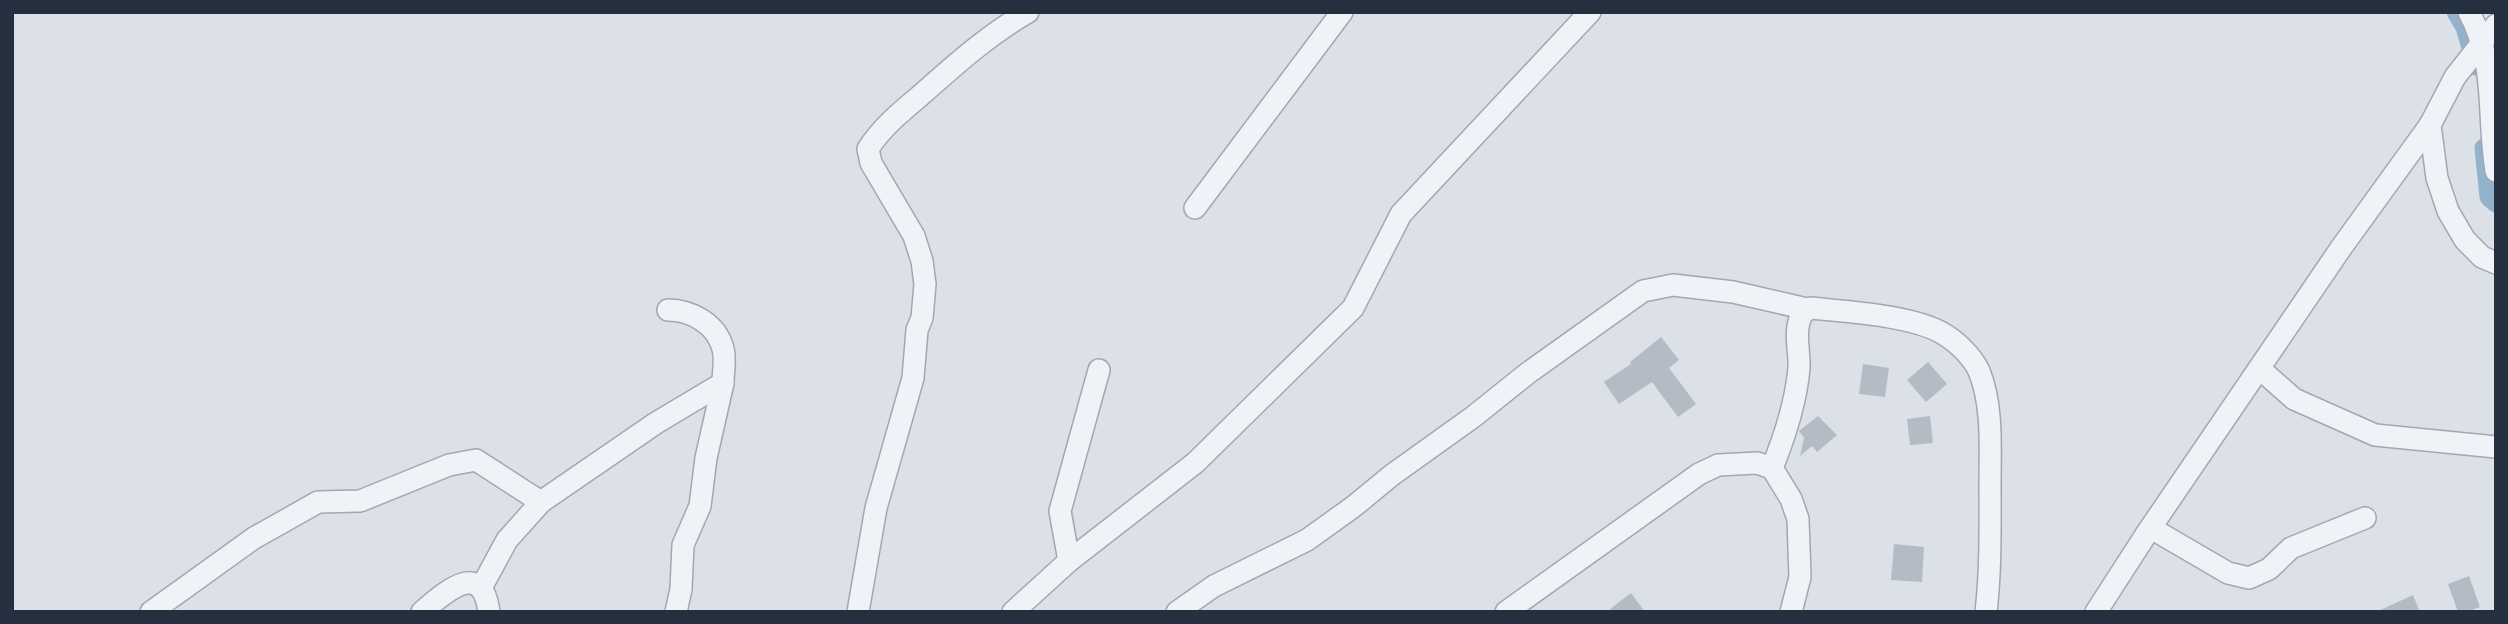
<svg xmlns="http://www.w3.org/2000/svg" width="2508" height="624" font-family="Rubik,sans-serif">
	<rect width="100%" height="100%" fill="#dce1e8"/>
	<g fill="none" stroke-linecap="round" stroke-linejoin="round">
		<g stroke="#93b2cc" stroke-width="19">
			<polyline points="2456,12 2465,27 2476,66"/>
			<polyline points="2484,148 2489,197 2496,203"/>
		</g>
	</g>
	<g fill="#b3bbc5">
		<polygon points="1661,337 1679,360 1669,368 1696,404 1678,417 1652,382 1619,404 1604,382 1631,364 1630,362"/>
		<polygon points="1928,362 1947,384 1926,402 1907,380"/>
		<polygon points="1863,364 1889,368 1885,397 1859,394"/>
		<polygon points="1818,416 1837,435 1817,452 1812,446 1800,456 1804,438 1799,431"/>
		<polygon points="1930,416 1933,443 1910,445 1907,419"/>
		<polygon points="1894,544 1924,547 1922,582 1891,580"/>
		<polygon points="2469,576 2480,607 2466,612 2458,612 2448,584"/>
		<polygon points="1631,593 1645,612 1607,612 1619,602"/>
		<polygon points="2413,595 2420,612 2376,612"/>
	</g>
	<g fill="none" stroke-linecap="round" stroke-linejoin="round">
		<defs>
			<g id="minor">
				<path d="M 2469,12 C 2497,65 2487,115 2496,171"/>
				<polyline points="2496,25 2455,77 2430,125 2437,178 2448,211 2465,240 2482,257 2496,263"/>
				<polyline points="1195,208 1342,12"/>
				<polyline points="2260,369 2294,399 2375,435 2496,447"/>
				<path d="M 1772,468 C 1785,436 1796,403 1799,368 C 1800,353 1794,334 1800,319 C 1802,313 1805,311 1811,308 C 1848,312 1910,315 1942,333 C 1956,341 1972,356 1979,371 C 1993,405 1990,447 1990,483 C 1990,526 1991,569 1986,612"/>
				<polyline points="2147,533 2341,248 2430,125"/>
				<polyline points="1069,561 1060,511 1099,370"/>
				<path d="M 481,588 L 507,540 L 541,502 L 656,423 L 723,383 C 723,372 726,359 723,349 C 717,324 691,310 668,310"/>
				<polyline points="151,612 254,538 318,502 360,501 449,465 476,460 541,502"/>
				<path d="M 422,612 C 445,592 482,558 489,612"/>
				<polyline points="676,612 681,589 683,545 700,506 706,458 723,383"/>
				<path d="M 858,612 L 876,508 L 913,378 L 917,330 L 922,318 L 925,284 L 922,261 L 914,236 L 871,163 L 868,149 C 881,128 902,111 921,95 C 955,65 988,35 1028,12"/>
				<polyline points="1013,612 1069,561 1195,463 1353,308 1401,214 1590,12"/>
				<polyline points="1177,612 1214,586 1307,540 1353,507 1392,475 1473,417 1528,373 1643,291 1673,285 1733,292 1807,309"/>
				<polyline points="1506,612 1699,474 1718,465 1757,463 1772,468 1791,499 1798,519 1800,577 1791,612"/>
				<polyline points="2096,612 2147,533 2156,531 2228,573 2249,578 2269,569 2291,548 2365,518"/>
			</g>
		</defs>
		<use href="#minor" stroke="#a1a8b2" stroke-width="24"/>
		<use href="#minor" stroke="#eff2f6" stroke-width="21"/>
	</g>
	<rect width="2508" height="624" fill="none" stroke="#243040" stroke-width="28"/>
</svg>
